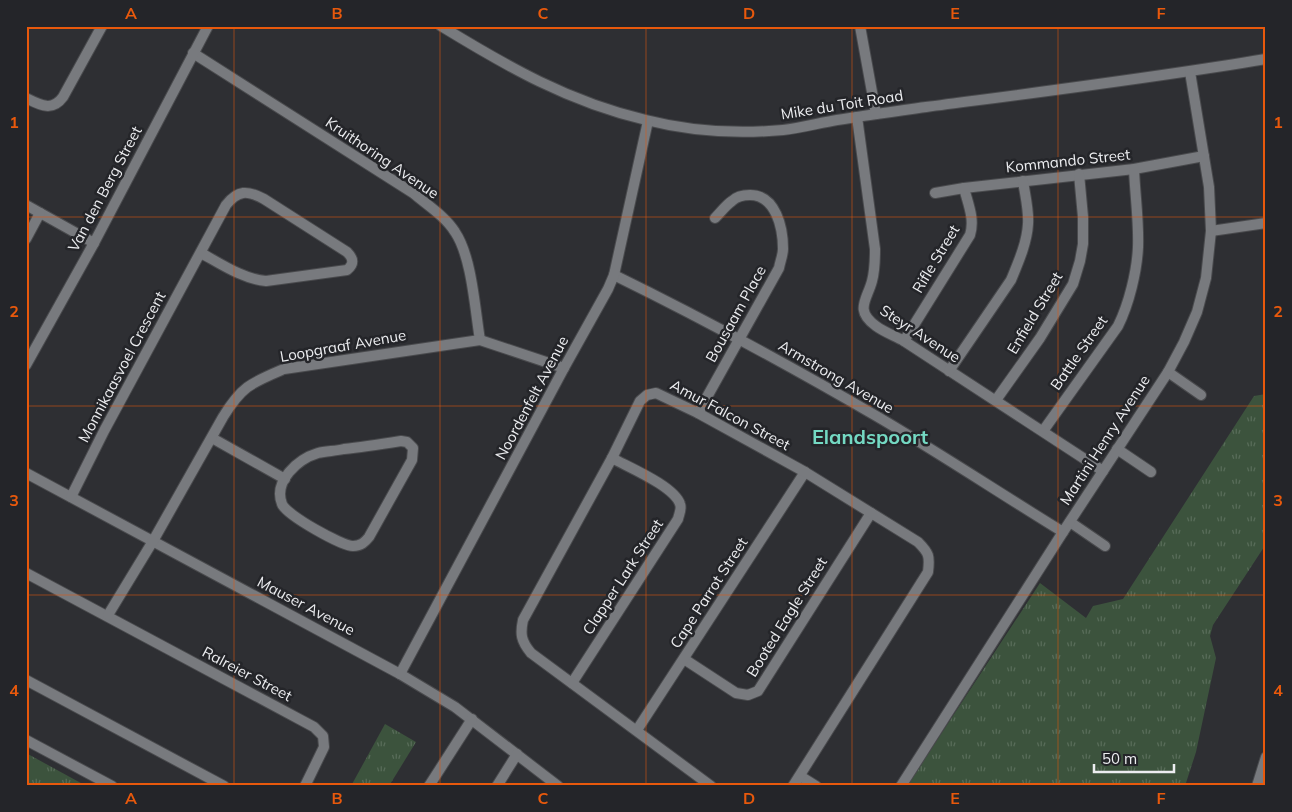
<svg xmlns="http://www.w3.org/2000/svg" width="1292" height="812" font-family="Mulish,sans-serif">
	<defs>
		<pattern id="grass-tufts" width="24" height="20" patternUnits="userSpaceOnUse" patternTransform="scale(1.25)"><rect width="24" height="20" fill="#3c533d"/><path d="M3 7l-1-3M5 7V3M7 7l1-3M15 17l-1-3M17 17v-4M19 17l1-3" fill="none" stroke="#586c59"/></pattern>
	</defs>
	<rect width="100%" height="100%" fill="#2e2f33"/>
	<g fill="url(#grass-tufts)">
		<polygon points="1266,394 1266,544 1213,625 1210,636 1216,658 1196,752 1185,786 907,786 1040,583 1086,618 1093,606 1123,599 1254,396"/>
		<polygon points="385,724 416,742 389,786 351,786"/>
		<polygon points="26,753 79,782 86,786 26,786"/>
	</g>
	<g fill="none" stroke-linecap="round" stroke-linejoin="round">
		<defs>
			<g id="minor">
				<path d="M 441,26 C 508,67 569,102 646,120 C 689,131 738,134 783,130 C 801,128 819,123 837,120 C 867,115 897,111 926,107 C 1040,92 1153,78 1266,59"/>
				<polyline points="860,26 876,114"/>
				<path d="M 193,53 L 413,193 C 427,205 445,216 455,232 C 472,257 475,310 480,340"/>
				<path d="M 26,98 C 40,105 52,112 63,97 L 102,26"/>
				<path d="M 857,117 L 875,249 C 875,260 875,270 872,281 C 867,300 854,310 876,326 C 884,332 895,336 904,341 L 1103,471"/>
				<polyline points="935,193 964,188 1134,169 1204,156"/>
				<polyline points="26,205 94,243"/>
				<polyline points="1211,231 1266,223"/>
				<polyline points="26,239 40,213"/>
				<path d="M 614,275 C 704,319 792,367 878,417 C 941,454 1001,494 1063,532"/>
				<path d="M 904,341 L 970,235 C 975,219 968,204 964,188"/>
				<polyline points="26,365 94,243 208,26"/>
				<path d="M 949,371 L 1011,280 C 1018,263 1027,243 1028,224 C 1029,210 1025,195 1023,181"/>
				<polyline points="1168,372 1201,395"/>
				<polyline points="996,400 1040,338 1073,284 1080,261 1083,244 1083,217 1079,174"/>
				<path d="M 698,413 L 779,268 C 780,262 783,255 783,249 C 783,228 776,195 750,195 C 744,195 737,196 732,201 C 726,205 721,212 715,218"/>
				<path d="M 1043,431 L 1118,326 C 1129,304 1137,271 1138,247 C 1139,221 1135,195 1134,169"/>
				<polyline points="212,438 285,479"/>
				<path d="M 401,441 L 407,442 L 413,448 L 412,460 L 369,537 C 365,542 361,546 353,546 C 342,546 286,515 282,504 C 273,481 298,459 318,453 C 326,451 336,451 344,449 C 363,447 382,444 401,441 Z"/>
				<polyline points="1117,449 1151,472"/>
				<polyline points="26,473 400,674 455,707 558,786"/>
				<path d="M 71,497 L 104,431 L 226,205 C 238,190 247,190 264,199 L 347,252 C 354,259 354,264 347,270 L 266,281 C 243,279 221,264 201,253"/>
				<polyline points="1070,522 1105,546"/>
				<polyline points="26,573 314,727 323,736 324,747 305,786"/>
				<path d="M 108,615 L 153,541 L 223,417 C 242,386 251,383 284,369 L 480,340 L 564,368"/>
				<polyline points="684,659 736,693 748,695 758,691 871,513"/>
				<polyline points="400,674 564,368 608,289 614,275 648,121"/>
				<polyline points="26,680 224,786"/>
				<path d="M 572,683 L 678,519 C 679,514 682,509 680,504 C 674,486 628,467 612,458"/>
				<polyline points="637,730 805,472"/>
				<polyline points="26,740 112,786"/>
				<polyline points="800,776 816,786"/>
				<polyline points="429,786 472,719"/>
				<polyline points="497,786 517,754"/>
				<path d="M 711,786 L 531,653 C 521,641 520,634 523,620 L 612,458 L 640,401 L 647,395 L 656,393 L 698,413 L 805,472 L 918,542 C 929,553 930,556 928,572 L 793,786"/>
				<polyline points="901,786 1063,532 1168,372 1184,342 1197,312 1206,278 1211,231 1209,187 1190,72"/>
				<polyline points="1257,786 1266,757"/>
			</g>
		</defs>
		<use href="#minor" stroke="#494a4d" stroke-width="12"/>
		<use href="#minor" stroke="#787a7e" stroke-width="10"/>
	</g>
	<path fill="none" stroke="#e8590c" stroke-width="1" stroke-opacity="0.55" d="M 234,26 L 234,786M 440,26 L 440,786M 646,26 L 646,786M 852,26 L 852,786M 1058,26 L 1058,786M 26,217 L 1266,217M 26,406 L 1266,406M 26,595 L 1266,595"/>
	<g text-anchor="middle" stroke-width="5" stroke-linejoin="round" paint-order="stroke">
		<g font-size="15" fill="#ecedf0" stroke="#242529">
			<text transform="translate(842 105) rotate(-9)" y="5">Mike du Toit Road</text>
			<text transform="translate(382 158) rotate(34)" y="5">Kruithoring Avenue</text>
			<text transform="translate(1068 161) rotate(-6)" y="5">Kommando Street</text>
			<text transform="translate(105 189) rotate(-62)" y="5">Van den Berg Street</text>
			<text transform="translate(936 259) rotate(-59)" y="5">Rifle Street</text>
			<text transform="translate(1035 313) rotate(-59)" y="5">Enfield Street</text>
			<text transform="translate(736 314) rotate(-61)" y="5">Bousaam Place</text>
			<text transform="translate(920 334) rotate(33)" y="5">Steyr Avenue</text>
			<text transform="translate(343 346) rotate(-10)" y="5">Loopgraaf Avenue</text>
			<text transform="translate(1079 353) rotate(-55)" y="5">Battle Street</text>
			<text transform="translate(122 367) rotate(-62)" y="5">Monnikaasvoel Crescent</text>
			<text transform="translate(836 377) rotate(30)" y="5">Armstrong Avenue</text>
			<text transform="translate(532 398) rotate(-62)" y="5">Noordenfelt Avenue</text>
			<text transform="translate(730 415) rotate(28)" y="5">Amur Falcon Street</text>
			<text transform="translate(1105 440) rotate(-57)" y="5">Martini Henry Avenue</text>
			<text transform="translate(623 577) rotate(-57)" y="5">Clapper Lark Street</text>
			<text transform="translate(709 593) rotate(-57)" y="5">Cape Parrot Street</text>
			<text transform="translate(306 606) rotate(28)" y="5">Mauser Avenue</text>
			<text transform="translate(787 617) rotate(-58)" y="5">Booted Eagle Street</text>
			<text transform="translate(247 674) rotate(28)" y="5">Ralreier Street</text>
		</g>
		<g font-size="20" font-weight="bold" fill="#74d9c3" stroke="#242529">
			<text x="870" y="444">Elandspoort</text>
		</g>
	</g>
	<rect width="1292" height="812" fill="none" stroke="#242529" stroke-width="55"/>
	<path d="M1094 764v8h80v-8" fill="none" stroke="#ecedf0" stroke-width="2.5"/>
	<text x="1102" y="764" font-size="15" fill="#ecedf0" stroke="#242529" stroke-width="4" paint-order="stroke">50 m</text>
	<rect x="28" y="28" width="1236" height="756" fill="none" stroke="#e8590c" stroke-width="2"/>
	<g font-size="16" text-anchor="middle" font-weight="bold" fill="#e8590c">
		<text x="131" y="19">A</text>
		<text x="337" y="19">B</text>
		<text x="543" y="19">C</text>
		<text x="749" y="19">D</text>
		<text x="955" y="19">E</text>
		<text x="1161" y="19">F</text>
		<text x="14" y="128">1</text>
		<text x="1278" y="128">1</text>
		<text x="14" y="317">2</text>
		<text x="1278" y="317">2</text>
		<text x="14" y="506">3</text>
		<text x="1278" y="506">3</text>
		<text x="14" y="696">4</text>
		<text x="1278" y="696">4</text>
		<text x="131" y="804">A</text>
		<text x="337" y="804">B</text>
		<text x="543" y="804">C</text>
		<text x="749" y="804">D</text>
		<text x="955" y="804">E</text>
		<text x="1161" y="804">F</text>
	</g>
</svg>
